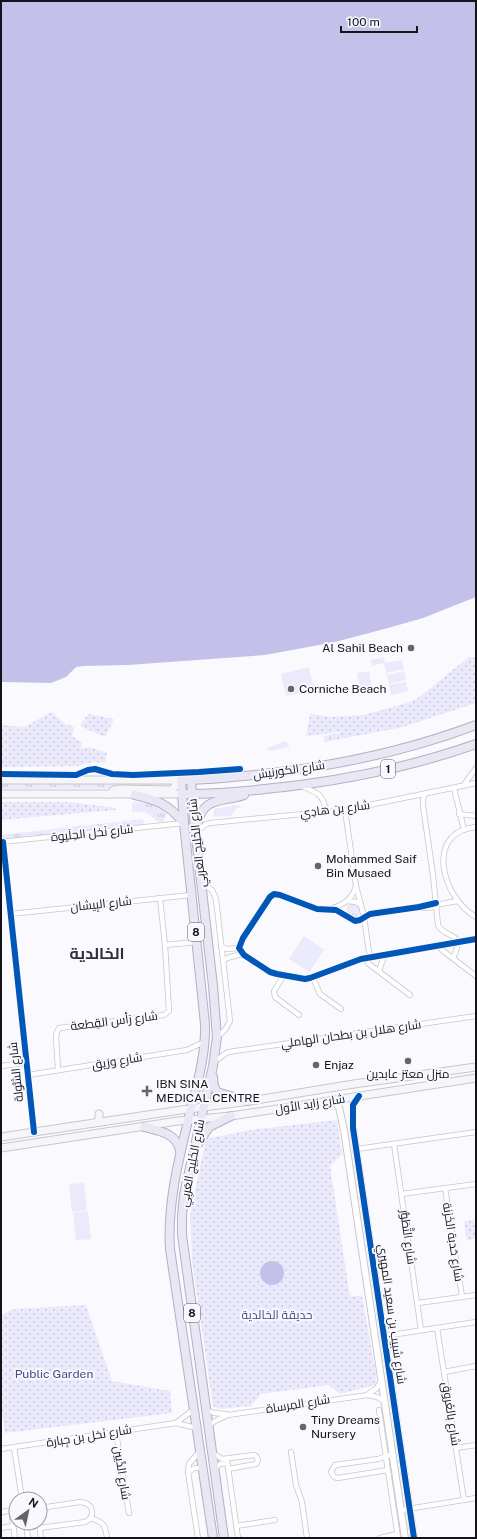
<svg xmlns="http://www.w3.org/2000/svg" width="477" height="1539" font-family="'Public Sans',Cairo,sans-serif">
	<defs>
		<pattern id="grass-tufts" width="24" height="20" patternUnits="userSpaceOnUse"><rect width="24" height="20" fill="#ebeafd"/><path d="M3 7l-1-3M5 7V3M7 7l1-3M15 17l-1-3M17 17v-4M19 17l1-3" fill="none" stroke="#c9c8d8"/></pattern>
		<pattern id="park-dots" width="8" height="8" patternUnits="userSpaceOnUse"><rect width="8" height="8" fill="#ebeafd"/><path d="M2 2h.1M6 6h.1" fill="none" stroke="#c9c8d8" stroke-width="1.8" stroke-linecap="round"/></pattern>
	</defs>
	<rect width="100%" height="100%" fill="#f9f9fe"/>
	<g fill="url(#grass-tufts)">
		<polygon points="285,741 290,747 268,751 268,748"/>
		<polygon points="1,783 172,784 172,788 1,789"/>
		<path d="M 132,802 C 145,803 156,804 167,811 L 166,816 L 163,822 L 156,821 C 149,812 144,811 132,812 Z"/>
		<polygon points="238,805 241,807 237,808 230,816 213,817 214,809"/>
		<polygon points="143,819 144,826 1,841 1,835"/>
		<polygon points="354,903 359,906 361,916 358,918 355,918 346,912 347,906"/>
	</g>
	<g fill="url(#park-dots)">
		<polygon points="469,657 476,658 476,703 403,727 324,742 324,736 341,733 341,732 306,736 310,714 331,717 363,715 407,703 418,698"/>
		<polygon points="52,712 65,724 74,727 72,736 82,743 81,748 90,747 107,753 105,763 92,762 79,766 1,767 1,717 2,725 24,727"/>
		<polygon points="88,714 114,719 105,737 80,726"/>
		<polygon points="1,802 69,802 117,808 115,810 1,820"/>
		<polygon points="337,1120 342,1154 330,1166 350,1297 362,1295 376,1375 375,1385 340,1394 329,1385 261,1394 251,1406 219,1409 213,1406 192,1260 190,1214 206,1139 250,1130"/>
		<polygon points="474,1220 476,1239 467,1240 464,1221"/>
		<polygon points="86,1305 112,1381 170,1391 172,1413 5,1433 1,1407 1,1315 15,1309"/>
	</g>
	<g fill="#ebeafd">
		<polygon points="384,657 385,663 402,660 404,669 386,673 384,663 372,666 371,660"/>
		<polygon points="309,667 314,690 286,696 281,674"/>
		<polygon points="369,671 372,691 361,693 357,673"/>
		<polygon points="404,671 406,680 389,684 387,675"/>
		<polygon points="406,682 408,691 391,695 389,685"/>
		<polygon points="304,936 324,950 309,972 289,959"/>
		<polygon points="84,1183 87,1210 72,1212 69,1184"/>
		<polygon points="88,1211 91,1239 76,1240 73,1213"/>
	</g>
	<g fill="#c3c1e9">
		<polygon points="1,1 476,1 476,597 423,618 388,628 335,642 265,655 128,665 84,666 76,667 66,677 51,683 1,682"/>
		<circle cx="272" cy="1273" r="12"/>
	</g>
	<g fill="none" stroke-linecap="round" stroke-linejoin="round">
		<defs>
			<g id="minor">
				<path d="M 301,786 C 317,792 323,794 326,811"/>
				<polyline points="463,786 476,768"/>
				<polyline points="454,788 464,830"/>
				<path d="M 425,794 L 423,799 L 423,806 L 433,875 L 438,925 C 445,940 467,930 453,958"/>
				<polyline points="345,810 356,886 364,917 369,952"/>
				<polyline points="459,814 476,816"/>
				<path d="M 476,827 C 424,832 442,898 476,917"/>
				<polyline points="196,832 205,825 210,823 345,810 476,783"/>
				<polyline points="1,842 184,823"/>
				<polyline points="3,842 34,1132"/>
				<polyline points="201,883 212,890 216,899 230,1021 225,1030 217,1037"/>
				<polyline points="347,901 356,902 361,905"/>
				<polyline points="436,903 419,907 370,914 360,920 355,921 336,910 317,909 280,895 274,894 270,897 243,938 239,948 244,955 270,972 277,974 305,979 310,978 361,959 476,939"/>
				<polyline points="436,905 457,901"/>
				<polyline points="419,907 424,908 436,907"/>
				<path d="M 331,909 C 344,904 352,900 356,886"/>
				<polyline points="10,914 191,895"/>
				<polyline points="165,945 197,942"/>
				<polyline points="439,946 442,950 476,976"/>
				<polyline points="221,947 227,949 239,948"/>
				<polyline points="365,958 369,964 410,995"/>
				<polyline points="223,961 227,958 242,954"/>
				<polyline points="379,971 384,956"/>
				<polyline points="284,975 274,991 275,997 299,1015"/>
				<polyline points="313,978 320,994 341,1009"/>
				<polyline points="215,1061 228,1052 476,1016"/>
				<polyline points="1,1066 26,1063"/>
				<polyline points="58,1070 56,1036 57,1032 59,1028 164,1015 169,1011 165,945 160,898"/>
				<polyline points="28,1075 187,1050 204,1042"/>
				<polyline points="394,1144 421,1330"/>
				<polyline points="357,1149 476,1132"/>
				<polyline points="445,1188 462,1296"/>
				<polyline points="401,1194 476,1184"/>
				<polyline points="418,1303 476,1295"/>
				<polyline points="437,1328 464,1500"/>
				<polyline points="384,1336 476,1322"/>
				<polyline points="444,1372 476,1366"/>
				<polyline points="368,1394 376,1389 382,1380"/>
				<polyline points="207,1410 214,1413 226,1414"/>
				<polyline points="379,1410 398,1538"/>
				<polyline points="176,1423 196,1428"/>
				<polyline points="208,1426 215,1421 228,1415 368,1395 377,1397 385,1402"/>
				<polyline points="116,1432 129,1513"/>
				<polyline points="14,1447 22,1499"/>
				<polyline points="456,1448 476,1445"/>
				<polyline points="1,1449 176,1423 193,1410"/>
				<polyline points="291,1452 296,1485 302,1502 307,1538"/>
				<polyline points="213,1453 222,1459 254,1455 256,1456 258,1460 256,1464 228,1469"/>
				<polyline points="227,1460 238,1538"/>
				<polyline points="214,1470 220,1464 227,1463"/>
				<polyline points="388,1470 338,1478 334,1477 331,1472 335,1465 378,1459 393,1454"/>
				<polyline points="188,1472 195,1468 202,1468"/>
				<polyline points="401,1510 476,1498"/>
				<polyline points="1,1512 15,1510"/>
				<path d="M 91,1518 C 104,1523 105,1524 107,1538"/>
				<polyline points="26,1523 28,1538"/>
				<polyline points="39,1523 41,1538"/>
				<polyline points="236,1526 275,1520"/>
				<polyline points="1,1528 13,1526"/>
				<path d="M 40,1528 L 85,1522 C 92,1519 94,1512 90,1506 L 86,1503 L 80,1502 L 40,1508"/>
				<polyline points="15,1538 12,1517 16,1509"/>
				<polyline points="198,1538 188,1472 189,1464 200,1451"/>
				<polyline points="380,1538 397,1534"/>
			</g>
			<g id="tertiary">
				<polyline points="359,1096 353,1105 353,1128 414,1538"/>
				<polyline points="332,1100 339,1107 344,1130 405,1538"/>
			</g>
			<g id="secondary">
				<polyline points="1,780 181,780"/>
				<polyline points="1,794 182,794"/>
				<polyline points="110,794 114,790 119,789 171,790 175,787 176,780"/>
				<polyline points="99,1114 99,1122"/>
				<polyline points="1,1137 181,1110 250,1101 354,1084 476,1067"/>
				<polyline points="1,1148 178,1121 231,1116 476,1078"/>
			</g>
			<g id="trunk">
				<polyline points="191,780 194,820 213,986 217,1037 213,1066 184,1194 182,1216 182,1235 224,1538"/>
				<path d="M 186,794 C 213,794 239,792 265,789 C 337,782 408,768 476,744"/>
				<path d="M 135,795 C 157,800 168,804 183,822"/>
				<path d="M 197,826 C 203,795 221,803 244,795"/>
				<polyline points="213,1077 214,1086 217,1092 247,1101"/>
				<path d="M 144,1127 C 159,1131 177,1133 180,1151"/>
				<polyline points="198,1144 209,1127 231,1116"/>
				<path d="M 213,1538 L 170,1249 C 167,1201 180,1155 191,1108 C 198,1081 206,1053 205,1024 L 184,823 L 181,780 C 209,780 236,777 263,774 C 336,766 407,751 476,725"/>
			</g>
		</defs>
		<use href="#minor" stroke="#c7c7cc" stroke-width="6"/>
		<use href="#tertiary" stroke="#c7c7cc" stroke-width="8"/>
		<use href="#secondary" stroke="#c7c7cc" stroke-width="9"/>
		<use href="#trunk" stroke="#b3b1c3" stroke-width="10"/>
		<use href="#minor" stroke="#fefeff" stroke-width="4.5"/>
		<use href="#tertiary" stroke="#fefeff" stroke-width="6"/>
		<use href="#secondary" stroke="#f6f6fa" stroke-width="7"/>
		<use href="#trunk" stroke="#e8e7f3" stroke-width="8"/>
		<defs>
			<g id="cycleway">
				<polyline points="1,774 76,775 88,770 95,769 112,774 133,775 199,772 240,769"/>
				<polyline points="3,842 34,1132"/>
				<polyline points="436,903 419,907 370,914 360,920 355,921 336,910 317,909 280,895 274,894 270,897 243,938 239,948 244,955 270,972 277,974 305,979 310,978 361,959 476,939"/>
				<polyline points="359,1096 353,1105 353,1128 414,1538"/>
			</g>
		</defs>
		<use href="#cycleway" stroke="#f8f8ff" stroke-width="8"/>
		<use href="#cycleway" stroke="#0057b8" stroke-width="6"/>
	</g>
	<g fill="#646469" stroke="#f8f8ff" stroke-width="1.5">
		<circle cx="411" cy="648" r="4"/>
		<circle cx="291" cy="689" r="4"/>
		<circle cx="318" cy="866" r="4"/>
		<circle cx="408" cy="1061" r="4"/>
		<circle cx="316" cy="1065" r="4"/>
		<path d="M145 1085h4v4h4v4h-4v4h-4v-4h-4v-4h4z"/>
		<circle cx="303" cy="1427" r="4"/>
	</g>
	<g text-anchor="middle" stroke-width="4" stroke-linejoin="round" paint-order="stroke">
		<g fill="#f8f8ff" stroke="#58585e" stroke-width="1">
			<rect x="381" y="760" width="14" height="18" rx="3"/>
			<rect x="188" y="923" width="16" height="18" rx="3"/>
			<rect x="184" y="1304" width="16" height="18" rx="3"/>
		</g>
		<g font-size="11" font-weight="bold" fill="#131319">
			<text x="388" y="773">1</text>
			<text x="196" y="936">8</text>
			<text x="192" y="1317">8</text>
		</g>
		<g font-size="12" fill="#131319" stroke="#f8f8ff" text-anchor="start">
			<text x="403" y="652" text-anchor="end">Al Sahil Beach</text>
			<text x="299" y="693">Corniche Beach</text>
			<text x="326" y="863">Mohammed Saif<tspan x="326" dy="14">Bin Musaed</tspan></text>
			<text x="324" y="1069">Enjaz</text>
			<text x="408" y="1078" text-anchor="middle">منزل معتز عابدين</text>
			<text x="156" y="1088">IBN SINA<tspan x="156" dy="14">MEDICAL CENTRE</tspan></text>
			<text x="311" y="1424">Tiny Dreams<tspan x="311" dy="14">Nursery</tspan></text>
		</g>
		<g font-size="12" fill="#131319" stroke="#f8f8ff">
			<text transform="translate(289 770) rotate(-8)" y="4">شارع الكورنيش</text>
			<text transform="translate(335 809) rotate(-7)" y="4">شارع بن هادِي</text>
			<text transform="translate(92 833) rotate(-6)" y="4">شارع نَخل الحِلَيوة</text>
			<text transform="translate(197 843) rotate(-96)" y="4">شارع الخَلِيج العَربِي</text>
			<text transform="translate(101 904) rotate(-6)" y="4">شارع البِيشان</text>
			<text transform="translate(114 1021) rotate(-7)" y="4">شارع رَأس القِطعة</text>
			<text transform="translate(351 1034) rotate(-8)" y="4">شارع هلال بن بطحان الهاملي</text>
			<text transform="translate(117 1061) rotate(-9)" y="4">شارع ورَيق</text>
			<text transform="translate(16 1072) rotate(-96)" y="4">شارع الشُّولة</text>
			<text transform="translate(310 1104) rotate(-9)" y="4">شارع زايد الأول</text>
			<text transform="translate(192 1163) rotate(-79)" y="4">شارع الخَلِيج العَربِي</text>
			<text transform="translate(408 1237) rotate(82)" y="4">شارع التَّطَوُّر</text>
			<text transform="translate(453 1242) rotate(81)" y="4">شارع حَدبة الخَزنة</text>
			<text transform="translate(392 1314) rotate(82)" y="4">شارع شبيب بن سعيد المهيري</text>
			<text transform="translate(298 1404) rotate(-9)" y="4">شارع المِرساة</text>
			<text transform="translate(451 1414) rotate(81)" y="4">شارع بالعُروق</text>
			<text transform="translate(89 1436) rotate(-9)" y="4">شارع نَخل بن جِبارة</text>
			<text transform="translate(122 1473) rotate(81)" y="4">شارع الدِّيين</text>
		</g>
		<g font-size="12" fill="#4d4587" stroke="#f8f8ff">
			<text x="277" y="1319">حديقة الخالدية</text>
			<text x="54" y="1378">Public Garden</text>
		</g>
		<g font-size="16" font-weight="bold" fill="#30303d" stroke="#f8f8ff">
			<text x="97" y="959">الخالدية</text>
		</g>
	</g>
	<rect width="477" height="1539" fill="none" stroke="#131319" stroke-width="4"/>
	<g transform="translate(28 1511) rotate(33)"><circle r="19" fill="#f8f8ff" stroke="#9c9ca3"/>
	<path d="M0-3L7 15L0 10L-7 15Z" fill="#646469"/>
	<text y="-6" font-size="11" font-weight="bold" text-anchor="middle" fill="#131319">N</text>
	</g>
	<path d="M341 26v6h76v-6" fill="none" stroke="#131319" stroke-width="2"/>
	<text x="347" y="26" font-size="12" fill="#131319" stroke="#f8f8ff" stroke-width="3" paint-order="stroke">100 m</text>
</svg>
